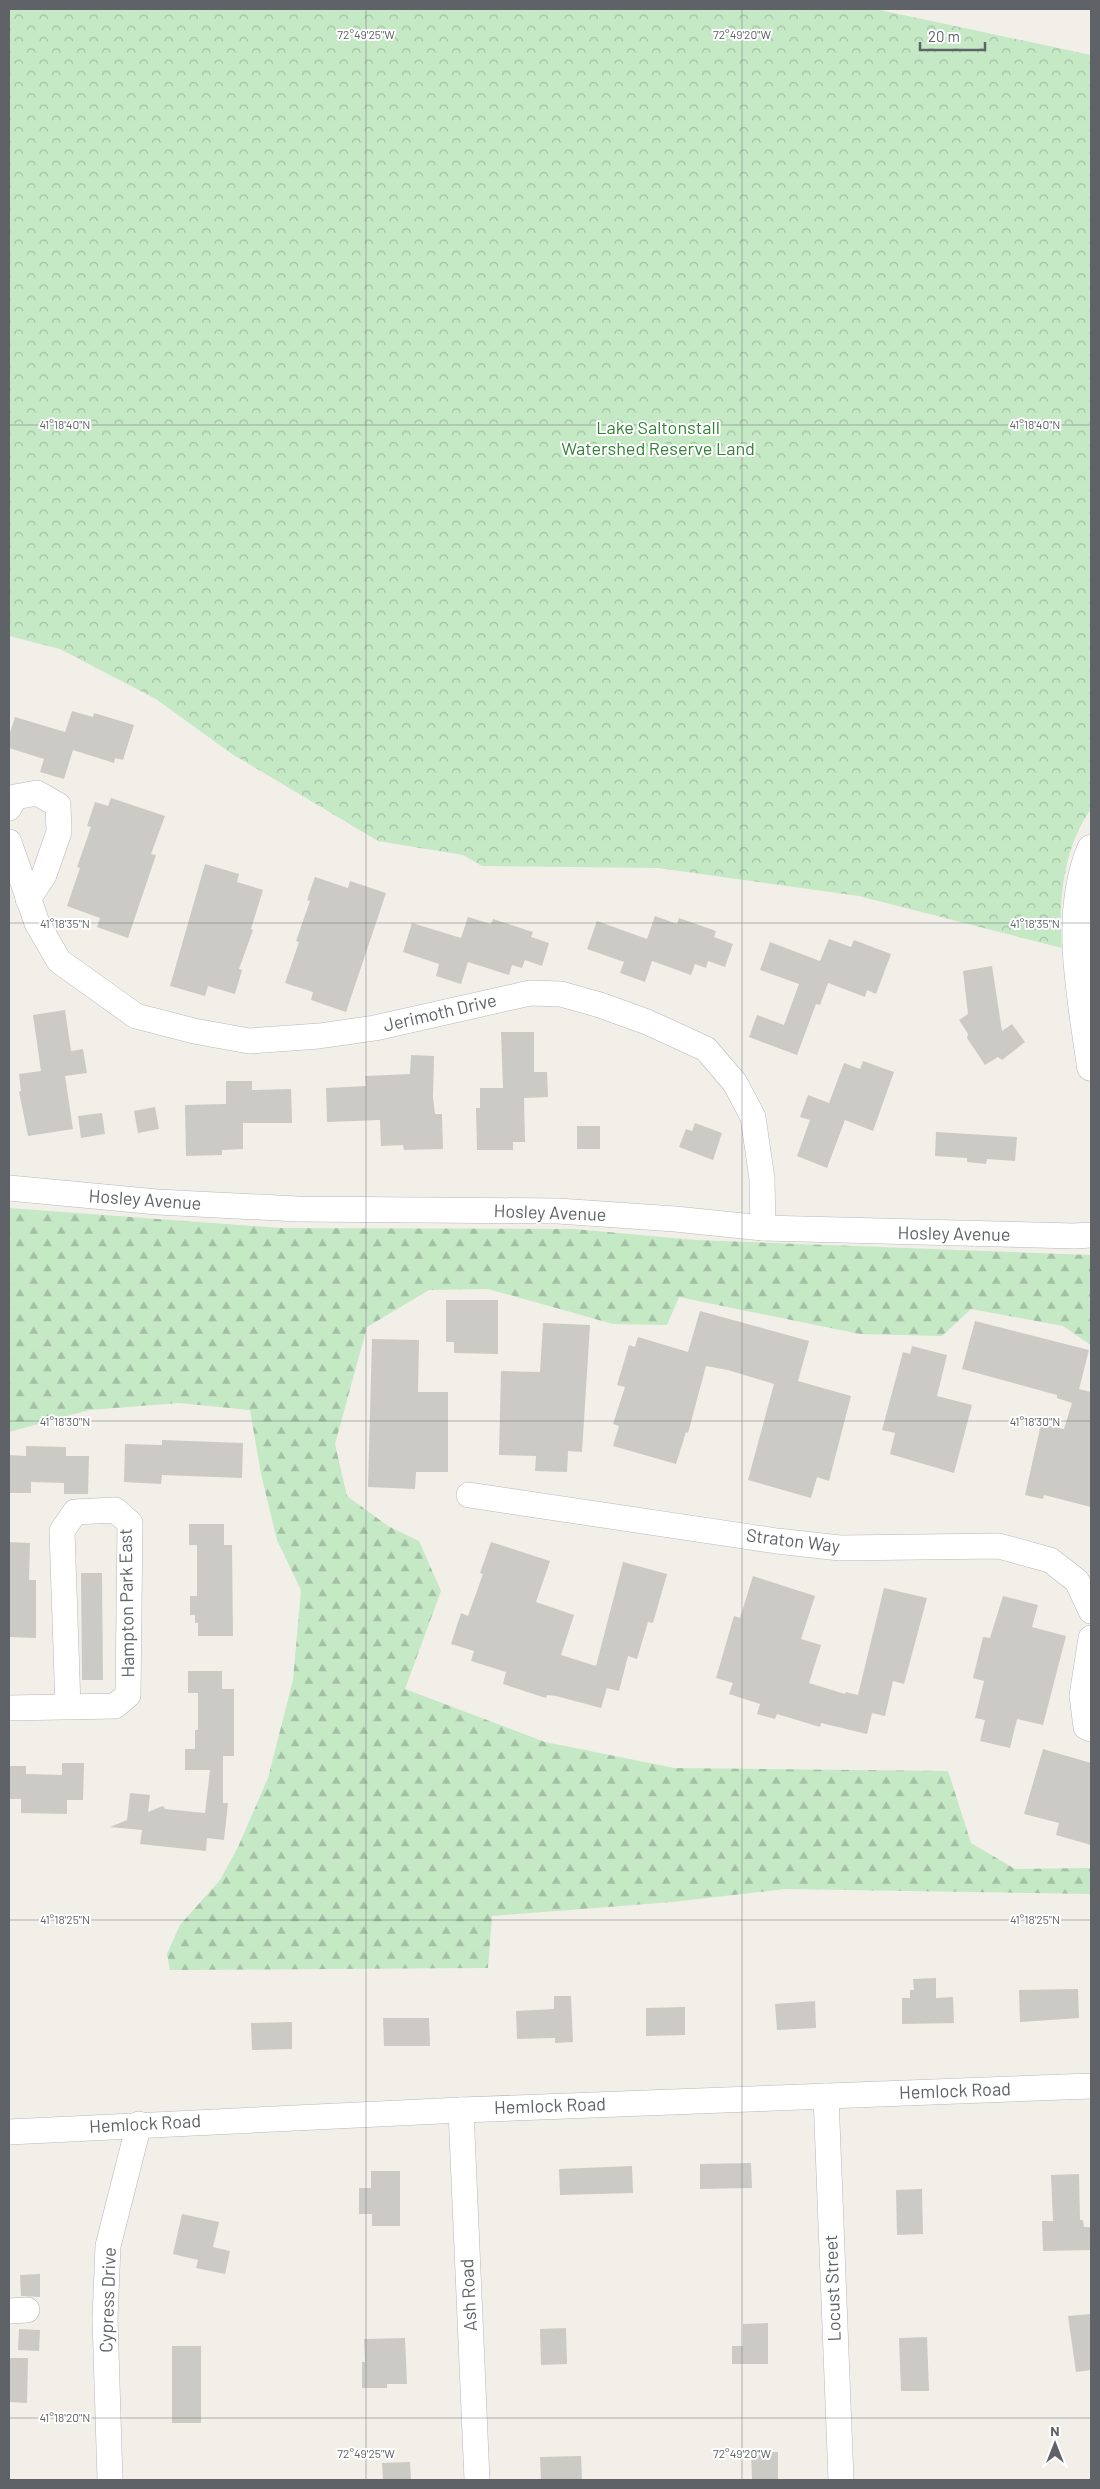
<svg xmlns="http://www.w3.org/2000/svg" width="1100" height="2489" font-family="Barlow,sans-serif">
	<defs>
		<pattern id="forest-firs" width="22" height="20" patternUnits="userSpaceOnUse" patternTransform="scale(1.25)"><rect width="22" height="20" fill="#c5e8c5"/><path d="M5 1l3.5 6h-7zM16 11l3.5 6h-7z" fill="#a3c0a4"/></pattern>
		<pattern id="park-crowns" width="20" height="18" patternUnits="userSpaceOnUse" patternTransform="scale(1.25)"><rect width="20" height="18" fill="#c5e8c5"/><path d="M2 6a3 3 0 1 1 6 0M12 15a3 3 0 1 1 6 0" fill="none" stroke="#a3c0a4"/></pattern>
	</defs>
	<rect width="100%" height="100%" fill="#f1efe8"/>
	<polygon fill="url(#forest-firs)" points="9,1208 281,1228 574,1229 696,1240 1091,1255 1091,1345 1063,1326 971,1309 942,1336 860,1334 679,1297 667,1325 613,1324 488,1289 429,1290 367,1327 335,1444 347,1496 388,1526 419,1541 441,1591 405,1689 545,1742 674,1768 948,1771 971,1843 1015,1869 1091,1868 1091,1894 786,1889 672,1902 492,1916 488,1968 170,1970 167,1954 180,1925 220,1880 238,1847 268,1778 293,1680 301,1590 277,1540 261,1474 250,1410 179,1403 89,1410 9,1432"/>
	<path fill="url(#park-crowns)" d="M 9,9 L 875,9 L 1091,55 L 1091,809 C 1063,848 1058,902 1062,948 L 859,896 L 658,868 L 482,866 L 463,855 L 378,841 L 232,754 L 156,699 L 60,649 L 9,636 Z"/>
	<g fill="#cccac5">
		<polygon points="72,711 93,717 94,713 134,725 123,760 115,758 114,763 73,750 64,779 40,772 44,759 9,748 9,736 15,717 65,732"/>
		<polygon points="111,798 165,816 151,854 156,855 128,938 97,927 100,918 67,906 80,868 77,867 91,827 87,826 95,802 108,806"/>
		<polygon points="205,864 239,874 237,882 263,890 251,929 253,930 239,969 242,970 235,994 208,986 205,996 170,986"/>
		<polygon points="315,877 348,888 350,881 386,893 346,1012 311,1000 313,992 285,983 299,942 296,941 310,901 307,900"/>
		<polygon points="655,916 677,924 679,918 716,931 714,937 733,944 725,967 708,961 706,968 695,964 691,975 652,961 645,982 620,973 624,962 587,949 597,921 647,939"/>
		<polygon points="468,917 491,924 493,919 533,932 531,937 549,943 542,966 525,960 522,968 512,965 509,975 468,962 461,984 436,976 439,964 403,952 412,923 461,938"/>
		<polygon points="829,939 851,947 854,940 891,954 876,994 867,990 865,997 828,983 820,1005 816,1004 797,1055 749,1037 757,1015 784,1025 799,984 760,970 770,942 820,961"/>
		<polygon points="992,966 1002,1031 1012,1024 1025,1042 1002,1060 998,1057 985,1065 967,1038 968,1034 959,1020 968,1014 963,971"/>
		<polygon points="65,1010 71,1051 83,1049 87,1073 65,1076 73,1129 28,1136 19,1092 21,1091 19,1074 41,1071 33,1015"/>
		<polygon points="501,1032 534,1032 534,1072 547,1072 548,1097 524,1098 525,1142 513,1142 513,1150 477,1150 476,1108 480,1108 480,1088 503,1088"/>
		<polygon points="411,1055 434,1056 433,1098 435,1114 442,1114 443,1149 404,1150 403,1145 381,1146 380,1120 327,1122 326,1088 366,1086 365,1076 410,1074"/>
		<polygon points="863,1061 894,1072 873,1131 845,1120 827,1168 797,1156 810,1120 800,1117 808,1095 829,1103 844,1063 860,1069"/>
		<polygon points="226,1081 252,1081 252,1090 291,1089 292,1123 243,1123 243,1149 222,1150 222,1155 186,1156 185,1105 226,1104"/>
		<polygon points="155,1107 159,1129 138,1133 134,1111"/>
		<polygon points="102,1113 105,1134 81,1138 78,1116"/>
		<polygon points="695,1123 722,1133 713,1160 679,1147 686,1129 692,1131"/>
		<rect x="577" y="1126" width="23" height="23"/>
		<polygon points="936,1132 1017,1137 1015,1161 987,1159 986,1164 967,1162 967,1158 935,1156"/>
		<polygon points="446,1300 498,1300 498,1354 454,1353 454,1342 446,1342"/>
		<polygon points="700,1311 809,1341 798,1381 851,1396 829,1481 817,1477 811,1498 748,1480 774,1384 728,1370 706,1366 688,1433 686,1432 676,1464 613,1446 619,1426 613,1424 625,1387 617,1385 629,1345 635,1347 638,1337 688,1352"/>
		<polygon points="975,1321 1089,1350 1079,1389 1091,1392 1091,1507 1044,1495 1043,1499 1025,1495 1041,1424 1064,1429 1072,1403 1057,1398 1057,1395 962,1369"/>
		<polygon points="543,1323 590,1325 582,1452 568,1451 567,1472 535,1471 536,1456 499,1455 501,1371 540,1372"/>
		<polygon points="372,1339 419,1340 418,1392 448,1392 448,1472 416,1472 415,1489 368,1487"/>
		<polygon points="912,1346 947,1355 937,1396 972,1405 954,1473 890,1454 895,1433 882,1430 903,1352 910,1354"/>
		<polygon points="162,1440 243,1443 242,1478 162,1475 161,1484 124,1482 125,1444 162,1445"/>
		<polygon points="26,1446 66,1447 66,1456 89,1456 88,1494 64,1494 64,1483 31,1482 31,1493 9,1493 9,1455 26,1456"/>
		<polygon points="189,1524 224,1524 224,1545 232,1545 233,1636 198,1636 198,1623 195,1623 195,1615 190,1615 190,1596 197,1596 197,1545 189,1545"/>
		<polygon points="9,1542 30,1543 29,1580 36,1580 36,1638 9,1637"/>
		<polygon points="491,1542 550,1561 536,1602 574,1615 561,1655 596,1666 623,1562 667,1574 653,1623 648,1622 637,1659 628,1656 619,1691 607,1688 601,1708 556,1696 547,1695 546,1698 503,1684 506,1672 471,1661 474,1651 451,1644 461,1613 468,1616 483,1574 480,1573"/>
		<polygon points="81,1573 102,1573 103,1680 82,1680"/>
		<polygon points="753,1576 815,1596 801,1639 821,1645 809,1683 845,1694 846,1692 858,1695 884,1588 927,1598 904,1684 893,1681 885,1716 872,1713 867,1734 821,1723 820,1727 777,1714 775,1719 757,1714 760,1704 729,1694 733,1683 716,1678 734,1616 740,1618"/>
		<polygon points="1003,1596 1038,1605 1032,1627 1066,1636 1043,1725 1017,1719 1010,1748 980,1741 985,1720 975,1718 984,1681 973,1678 983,1637 990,1638"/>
		<polygon points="188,1671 222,1671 222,1689 234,1689 234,1756 223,1756 223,1803 228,1803 224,1840 207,1838 206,1851 140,1844 142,1830 110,1827 127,1820 130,1793 150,1795 148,1812 163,1806 165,1809 205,1813 210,1770 185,1770 185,1749 195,1749 195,1730 198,1730 198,1693 188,1693"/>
		<polygon points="1043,1749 1091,1763 1091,1845 1056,1835 1059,1823 1024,1814"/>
		<polygon points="62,1763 84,1763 83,1800 67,1800 67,1814 21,1813 21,1799 9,1799 9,1766 26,1766 26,1774 62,1775"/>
		<polygon points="936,1978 936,1998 953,1997 954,2023 902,2024 902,1998 910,1998 910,1990 914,1990 913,1979"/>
		<polygon points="1078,1989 1079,2018 1020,2022 1019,1990"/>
		<polygon points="554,1996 571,1996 573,2042 555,2043 555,2038 517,2039 516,2011 554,2009"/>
		<polygon points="815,2001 816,2028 777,2030 775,2004"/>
		<polygon points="685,2007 685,2035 646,2036 646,2008"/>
		<polygon points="383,2018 429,2018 430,2046 384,2046"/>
		<polygon points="292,2022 292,2049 252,2050 251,2023"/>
		<polygon points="751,2163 752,2188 700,2189 700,2164"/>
		<polygon points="632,2166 633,2193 560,2195 559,2169"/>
		<polygon points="371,2171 400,2171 400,2226 372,2226 372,2214 359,2214 359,2188 371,2188"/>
		<polygon points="1079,2174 1080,2220 1083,2220 1084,2227 1090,2227 1091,2250 1043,2251 1042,2221 1053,2221 1051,2175"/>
		<polygon points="922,2189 923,2234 897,2235 896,2190"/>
		<polygon points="182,2214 219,2222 213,2247 230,2251 225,2274 196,2268 198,2260 173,2254"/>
		<polygon points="40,2274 40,2297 21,2296 20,2275"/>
		<polygon points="1091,2314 1091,2370 1076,2372 1068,2316"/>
		<polygon points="768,2323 768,2364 732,2364 732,2346 743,2346 743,2324"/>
		<polygon points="566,2328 567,2364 541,2365 540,2329"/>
		<polygon points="19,2329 40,2330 39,2351 18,2350"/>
		<polygon points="927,2337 929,2391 901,2391 899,2338"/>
		<polygon points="405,2338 407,2384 387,2384 387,2388 362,2388 362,2362 365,2362 364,2339"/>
		<rect x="172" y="2346" width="29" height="77"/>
		<polygon points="9,2358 28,2358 27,2403 9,2402"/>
		<polygon points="751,2452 778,2452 778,2480 752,2480"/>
		<polygon points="581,2456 582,2480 541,2480 540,2457"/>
		<polygon points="410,2462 411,2480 383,2480 382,2463"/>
	</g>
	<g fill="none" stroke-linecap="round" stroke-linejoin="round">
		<defs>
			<g id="minor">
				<polyline points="9,808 15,797 37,793 58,805 59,832 44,875 28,899"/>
				<polyline points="9,842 37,923 59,961 136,1016 194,1031 249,1041 319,1036 375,1028 530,993 561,994 600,1005 647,1022 706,1049 735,1083 753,1117 762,1179 763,1228"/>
				<polyline points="9,1188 157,1202 298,1209 558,1211 675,1219 763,1228 1074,1236 1091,1235"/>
				<polyline points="469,1495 777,1541 840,1548 999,1546 1050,1560 1077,1581 1091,1611"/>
				<polyline points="1091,1638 1082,1696 1086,1727 1091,1729"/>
				<polyline points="9,1708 115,1706 128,1695 130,1523 115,1510 75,1512 62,1531 68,1707"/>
				<polyline points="826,2096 841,2480"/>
				<polyline points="461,2110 477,2480"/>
				<polyline points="9,2132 461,2110 1091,2086"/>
				<polyline points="9,2311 27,2310"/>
				<polyline points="110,2480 105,2319 108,2246 139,2124"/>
			</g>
			<path id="secondary" d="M 1091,849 C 1063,917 1082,998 1091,1067"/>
		</defs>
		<use href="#minor" stroke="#b5b8bc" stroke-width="26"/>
		<use href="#secondary" stroke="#b6babf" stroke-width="29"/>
		<use href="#minor" stroke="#fff" stroke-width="25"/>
		<use href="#secondary" stroke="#fff" stroke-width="28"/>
	</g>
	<path fill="none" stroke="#5f6368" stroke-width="1" stroke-opacity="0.45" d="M 366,9 L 366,2480M 742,9 L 742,2480M 9,425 L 1091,425M 9,923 L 1091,923M 9,1421 L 1091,1421M 9,1920 L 1091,1920M 9,2418 L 1091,2418"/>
	<g text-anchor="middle" stroke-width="4" stroke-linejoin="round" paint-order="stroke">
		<g font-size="18" fill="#348238" stroke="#fff">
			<text x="658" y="434">Lake Saltonstall<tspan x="658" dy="21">Watershed Reserve Land</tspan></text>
		</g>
		<g font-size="18" fill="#5f6368" stroke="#fff">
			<text transform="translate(440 1013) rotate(-13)" y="6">Jerimoth Drive</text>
			<text transform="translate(145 1200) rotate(4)" y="6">Hosley Avenue</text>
			<text transform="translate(550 1213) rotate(2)" y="6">Hosley Avenue</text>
			<text transform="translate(954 1234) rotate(1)" y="6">Hosley Avenue</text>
			<text transform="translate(793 1541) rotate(7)" y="6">Straton Way</text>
			<text transform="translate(127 1603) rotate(-91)" y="6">Hampton Park East</text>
			<text transform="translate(955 2091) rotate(-2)" y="6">Hemlock Road</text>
			<text transform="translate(550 2106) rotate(-2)" y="6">Hemlock Road</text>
			<text transform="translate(145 2124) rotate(-3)" y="6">Hemlock Road</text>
			<text transform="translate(833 2288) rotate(-92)" y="6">Locust Street</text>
			<text transform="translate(469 2295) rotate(-93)" y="6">Ash Road</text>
			<text transform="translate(108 2300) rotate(-88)" y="6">Cypress Drive</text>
		</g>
	</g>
	<g font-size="12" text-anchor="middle" fill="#5f6368" stroke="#fff" stroke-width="4" stroke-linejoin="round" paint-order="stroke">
		<text x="366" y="39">72°49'25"W</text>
		<text x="742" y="39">72°49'20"W</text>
		<text x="65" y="429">41°18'40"N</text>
		<text x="1035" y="429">41°18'40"N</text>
		<text x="65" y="928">41°18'35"N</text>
		<text x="1035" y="928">41°18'35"N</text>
		<text x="65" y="1426">41°18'30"N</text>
		<text x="1035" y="1426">41°18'30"N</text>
		<text x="65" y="1924">41°18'25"N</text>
		<text x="1035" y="1924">41°18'25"N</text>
		<text x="65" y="2422">41°18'20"N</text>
		<text x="366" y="2458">72°49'25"W</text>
		<text x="742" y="2458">72°49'20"W</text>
	</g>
	<rect width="1100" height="2489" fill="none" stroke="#5f6368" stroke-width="20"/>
	<g transform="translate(1055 2444)" stroke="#ffffff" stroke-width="4" paint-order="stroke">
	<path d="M0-4L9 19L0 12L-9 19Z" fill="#5f6368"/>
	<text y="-8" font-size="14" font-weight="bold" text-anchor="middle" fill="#5f6368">N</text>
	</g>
	<path d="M920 42v8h65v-8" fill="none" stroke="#5f6368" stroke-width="2.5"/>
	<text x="928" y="42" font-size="15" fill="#5f6368" stroke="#ffffff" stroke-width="4" paint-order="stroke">20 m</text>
</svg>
